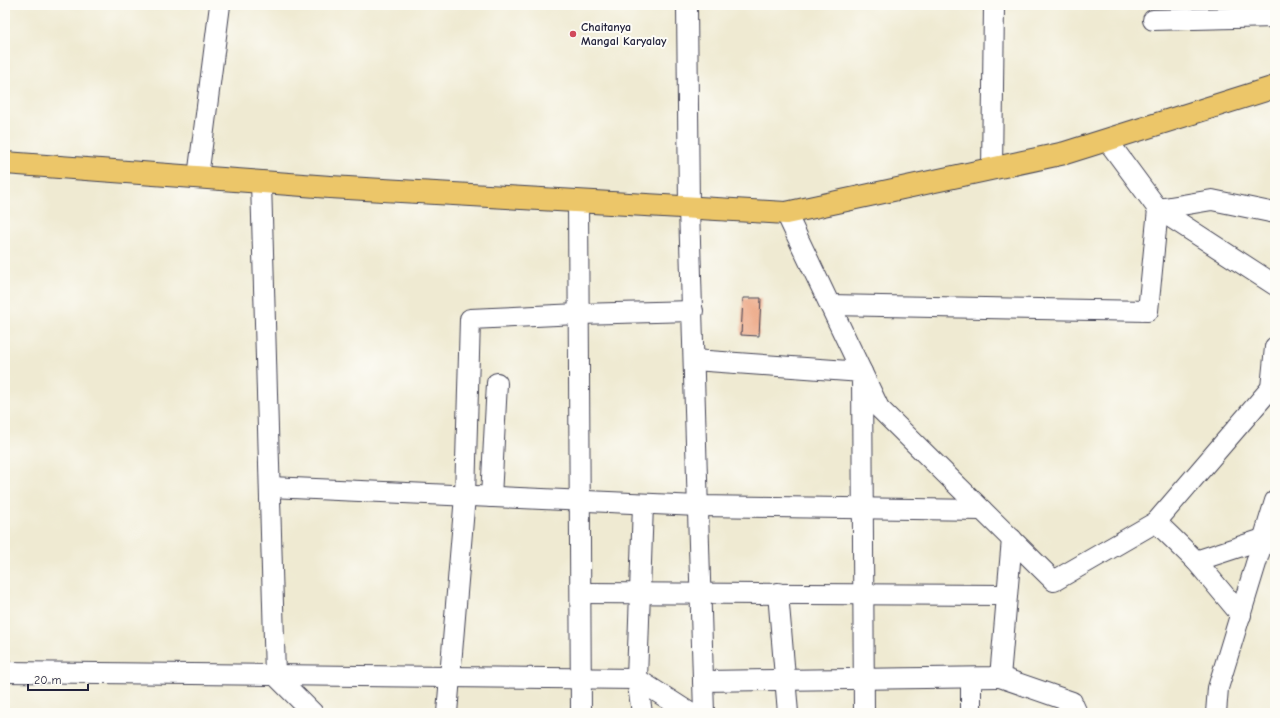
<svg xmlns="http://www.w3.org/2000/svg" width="1280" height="718" font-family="'Comic Neue',sans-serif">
	<rect width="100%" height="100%" fill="#fdfcf7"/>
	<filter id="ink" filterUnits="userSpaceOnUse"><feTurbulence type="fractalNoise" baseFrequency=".025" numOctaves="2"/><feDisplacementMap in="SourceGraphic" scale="8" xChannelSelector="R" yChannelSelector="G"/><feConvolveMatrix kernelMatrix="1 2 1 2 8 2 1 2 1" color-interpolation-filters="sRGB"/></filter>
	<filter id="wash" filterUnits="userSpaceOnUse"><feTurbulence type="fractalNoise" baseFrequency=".012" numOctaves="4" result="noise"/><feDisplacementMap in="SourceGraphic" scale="16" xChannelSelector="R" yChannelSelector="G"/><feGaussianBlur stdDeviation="0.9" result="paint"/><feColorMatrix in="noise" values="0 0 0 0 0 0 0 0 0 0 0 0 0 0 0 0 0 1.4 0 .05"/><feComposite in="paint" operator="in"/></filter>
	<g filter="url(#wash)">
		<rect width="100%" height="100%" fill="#efead2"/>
		<g id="blocks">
			<polygon fill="#eca582" points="743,298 761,298 759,336 741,335"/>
		</g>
	</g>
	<g filter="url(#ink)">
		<use href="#blocks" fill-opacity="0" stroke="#414052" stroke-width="1"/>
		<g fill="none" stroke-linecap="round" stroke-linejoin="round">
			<defs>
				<g id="minor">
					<polyline points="687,5 689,208 704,713"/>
					<polyline points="1153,20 1275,17"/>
					<polyline points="1107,140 1158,209 1275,285"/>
					<polyline points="992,169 994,5"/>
					<polyline points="198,177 220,5"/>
					<polyline points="261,182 275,675 313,713"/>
					<polyline points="578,201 581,713"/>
					<polyline points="786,213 879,408 1054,581 1156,522 1271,388 1275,386"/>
					<polyline points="830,305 1148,311 1158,209 1212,200 1275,213"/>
					<polyline points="694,360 862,372 864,713"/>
					<polyline points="1271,388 1275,347"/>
					<polyline points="270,487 698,506 982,510"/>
					<polyline points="491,497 497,383"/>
					<polyline points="1156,522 1196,561 1263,539"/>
					<polyline points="1196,561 1241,615"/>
					<polyline points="581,593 1007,595"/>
					<polyline points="778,593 788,713"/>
					<polyline points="5,672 637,679 690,713"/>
					<polyline points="1000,677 1072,702 1077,713"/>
					<polyline points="971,678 971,713"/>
					<polyline points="703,681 1000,677 1012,539"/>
					<polyline points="447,713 465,496 470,319 578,314 693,311"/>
					<polyline points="642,713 637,679 643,504"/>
					<polyline points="1216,713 1218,688 1275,501"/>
				</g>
				<polyline id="primary" points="5,163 330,187 786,213 1065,153 1275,87"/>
			</defs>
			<use href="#minor" stroke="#414052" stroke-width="22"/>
			<use href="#primary" stroke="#414052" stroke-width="24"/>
			<use href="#minor" stroke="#fff" stroke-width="20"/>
			<use href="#primary" stroke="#ecc669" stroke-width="22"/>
		</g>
	</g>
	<circle fill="#d1495b" stroke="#fdfcf7" stroke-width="1.5" cx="573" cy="34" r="4"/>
	<g text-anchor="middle" stroke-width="4" stroke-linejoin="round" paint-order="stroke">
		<g font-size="12" font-weight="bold" fill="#22223b" stroke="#fdfcf7" text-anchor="start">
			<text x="581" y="31">Chaitanya<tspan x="581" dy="14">Mangal Karyalay</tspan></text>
		</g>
	</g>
	<rect width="1280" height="718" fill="none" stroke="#fdfcf7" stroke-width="20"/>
	<path d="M28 684v6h60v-6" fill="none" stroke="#22223b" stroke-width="2"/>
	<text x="34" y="684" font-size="12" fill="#22223b" stroke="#fdfcf7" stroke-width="3" paint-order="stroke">20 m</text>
</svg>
